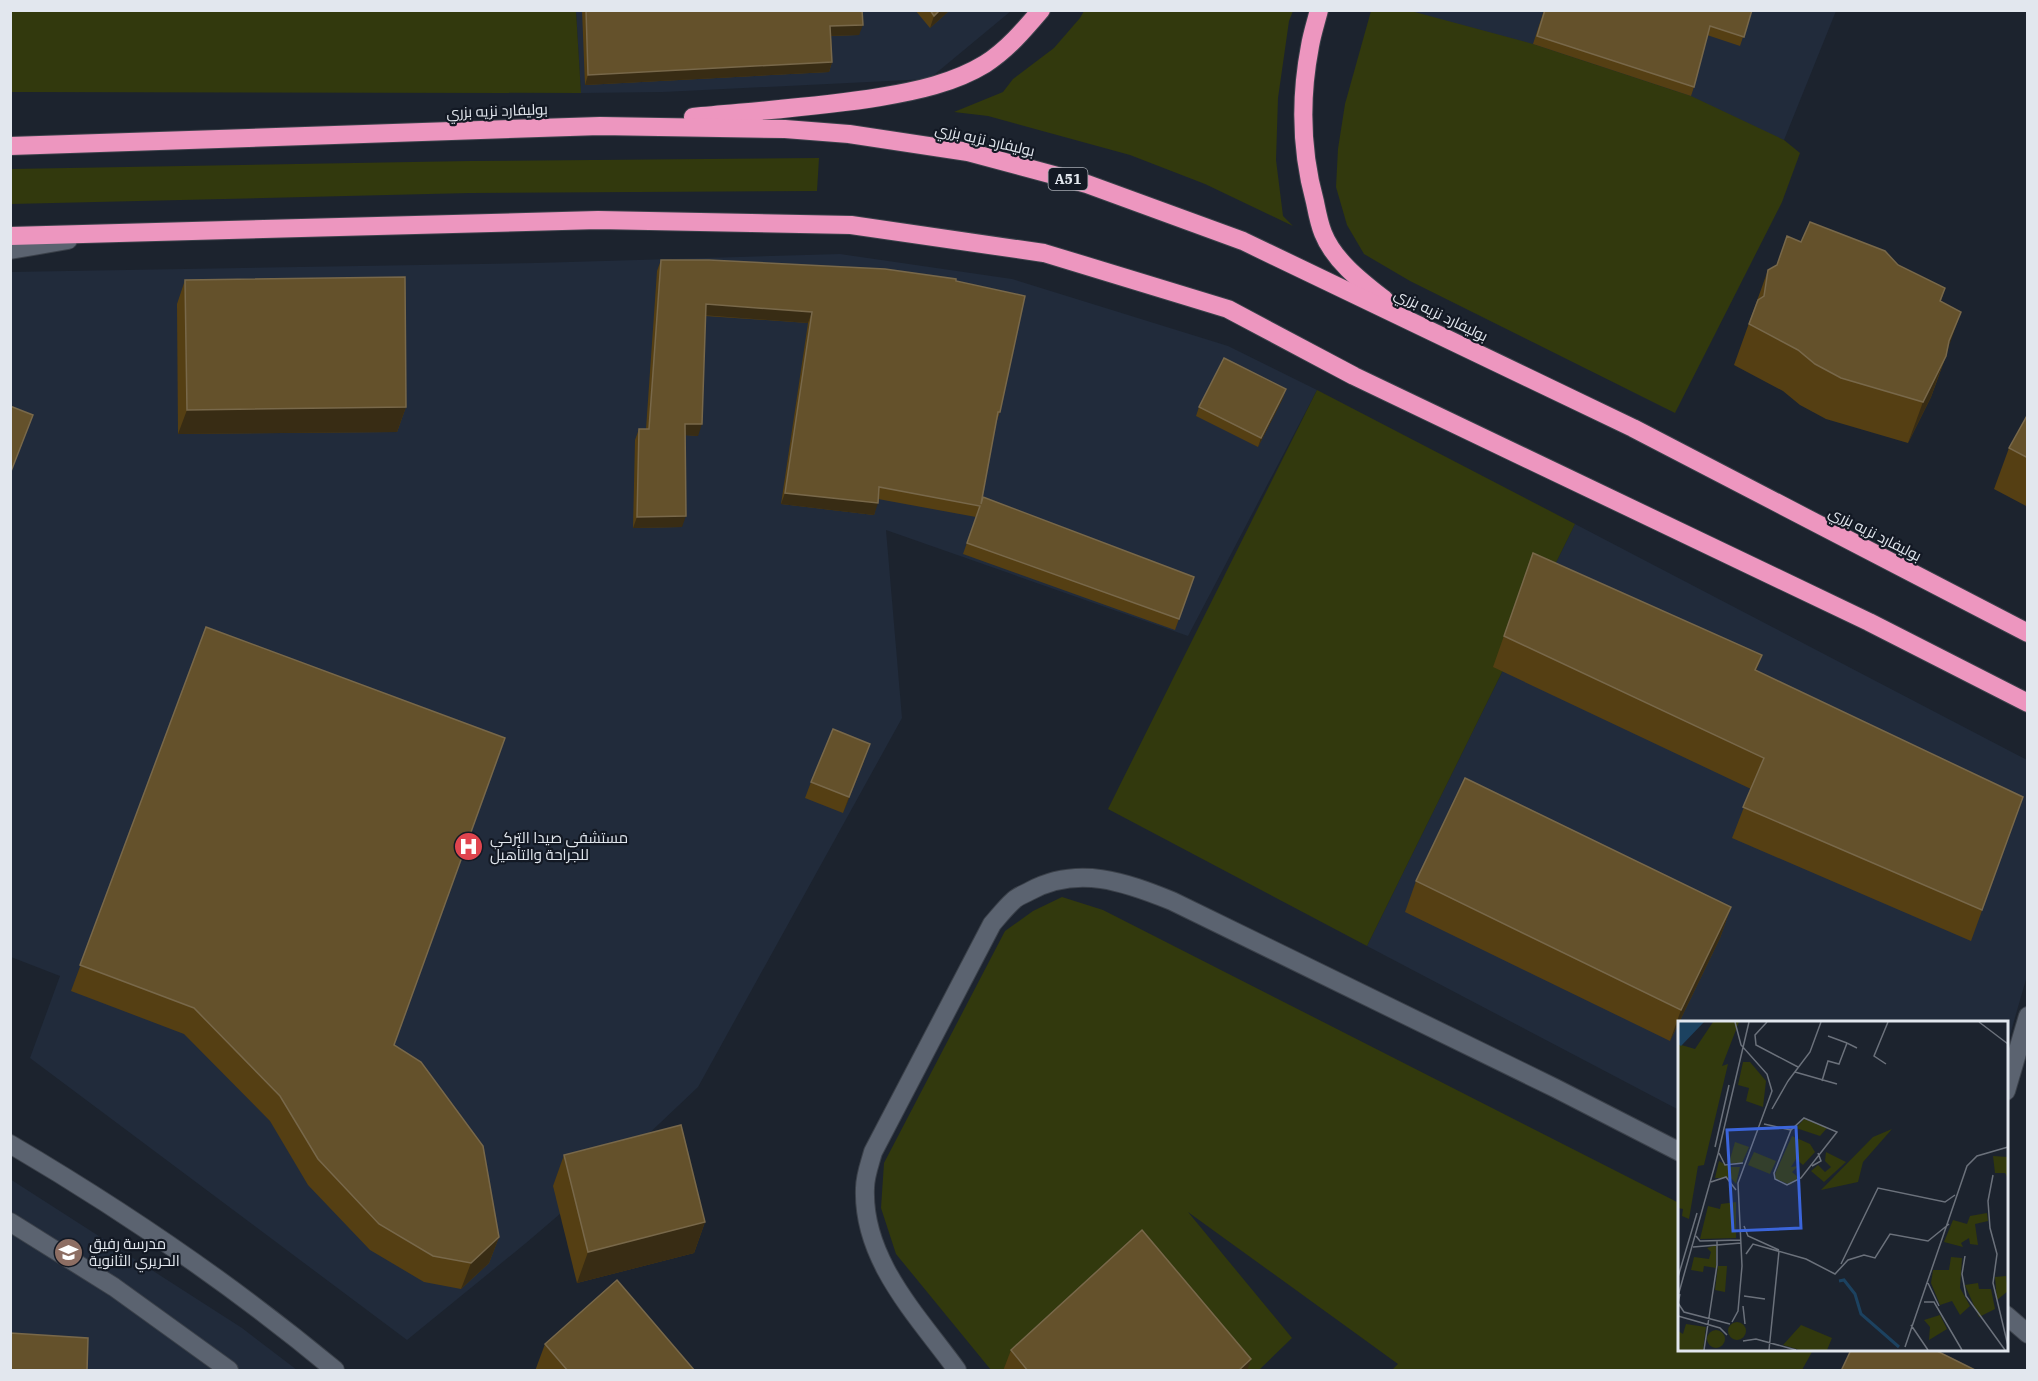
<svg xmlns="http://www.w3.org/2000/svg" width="2038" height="1381" font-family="'IBM Plex Serif',Cairo,serif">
	<rect width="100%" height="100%" fill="#1c232e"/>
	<g fill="#212b3b">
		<polygon points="576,11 1011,11 929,79 663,92 581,93"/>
		<polygon points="1408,11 1836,11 1784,140"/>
		<polygon points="840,254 1012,279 1228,346 1317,390 1188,636 886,530 902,718 698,1087 603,1177 526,1243 407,1340 30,1058 60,976 11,957 10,272 536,263"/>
		<polygon points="1575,524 2027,760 2027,976 2007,1045 2006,1022 1680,1022 1679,1110 1367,946"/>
		<polygon points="10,1179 242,1328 297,1370 11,1370"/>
	</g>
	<g fill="#32390d">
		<polygon points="11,10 576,11 581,93 11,92"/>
		<polygon points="1084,11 1293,11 1289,21 1278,98 1276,160 1283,216 1293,226 1205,184 1130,155 988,116 954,112 1003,92 1013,79 1054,48 1080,18"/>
		<polygon points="1371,11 1411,11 1533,44 1691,96 1784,140 1800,153 1782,202 1675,413 1410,281 1364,254 1347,225 1336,187 1338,149 1345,104"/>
		<polygon points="819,158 817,191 470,193 11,204 11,169 470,161"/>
		<polygon points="1317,390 1575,524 1367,946 1108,809"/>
		<polygon points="1062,897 1103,910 1679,1203 1680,1350 1813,1350 1802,1370 1392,1370 1398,1364 1188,1212 1292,1338 1259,1370 991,1370 896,1254 881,1208 884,1163 1005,931 1033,911"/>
	</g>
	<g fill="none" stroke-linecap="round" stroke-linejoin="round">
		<defs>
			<g id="lane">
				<path d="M 10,1144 C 124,1211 234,1286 335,1370"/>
				<polyline points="10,1222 114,1287 229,1370"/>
			</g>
			<g id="street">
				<polyline points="10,250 68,240"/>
				<polyline points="2006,1091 2028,1016"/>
				<polyline points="2006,1315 2028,1334"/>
				<path d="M 957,1370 C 918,1316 862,1260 865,1188 C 865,1176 870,1163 873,1152 L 992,924 C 999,916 1006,907 1014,900 C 1018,896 1025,894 1030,891 C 1078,865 1125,882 1172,901 L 1555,1088 L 1680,1152"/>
			</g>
			<g id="highway">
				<path d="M 1319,10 C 1316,22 1312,34 1310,46 C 1300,98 1301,151 1315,202 C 1317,212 1319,223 1323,233 C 1334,261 1362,282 1385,300"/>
				<path d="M 693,117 C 756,111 819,107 880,97 C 916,91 954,83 985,64 C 1007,50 1024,30 1041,10"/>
				<polyline points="10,146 600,126 785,129 849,134 968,152 1087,184 1243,241 1633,428 2028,633"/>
				<polyline points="10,236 598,220 851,225 1044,253 1228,309 1354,376 1869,622 2028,703"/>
			</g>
		</defs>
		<use href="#lane" stroke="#3b414a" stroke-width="20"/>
		<use href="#street" stroke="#3b414a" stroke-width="20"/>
		<use href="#highway" stroke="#3b414a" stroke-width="20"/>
		<use href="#lane" stroke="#5b6370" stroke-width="18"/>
		<use href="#street" stroke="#5b6370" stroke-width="18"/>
		<use href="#highway" stroke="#ed96bf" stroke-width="18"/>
	</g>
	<g fill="#553f13">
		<polygon points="582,10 862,10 859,35 831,36 832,62 829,72 585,85"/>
		<polygon points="915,10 950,10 930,28"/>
		<polygon points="1544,10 1752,10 1740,46 1707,35 1694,87 1691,96 1533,44"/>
		<polygon points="1801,242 1898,265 1945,288 1941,301 1947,352 1946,356 1931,397 1908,443 1826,419 1800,405 1783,391 1734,365 1768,270 1777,265"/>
		<polygon points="661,260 956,281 1000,412 996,423 981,504 1194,577 1175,630 963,554 976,517 878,499 874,515 781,504 808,323 705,316 698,436 685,435 682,527 633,528 635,440 639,429 646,429 657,271"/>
		<polygon points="185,280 406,407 397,432 178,434 177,304"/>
		<polygon points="1286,389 1283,398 1258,447 1196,416 1199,407"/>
		<polygon points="2028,414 2028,507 1994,489 2009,448"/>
		<polygon points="1533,553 1757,671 2023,797 1971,941 1732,838 1751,789 1493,667"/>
		<polygon points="206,627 394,1045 499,1237 489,1263 461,1289 424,1282 370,1250 308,1185 270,1121 184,1034 71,991"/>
		<polygon points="864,761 843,813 805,798 811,782"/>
		<polygon points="1416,881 1731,907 1720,938 1670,1041 1405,912"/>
		<polygon points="564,1155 705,1222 694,1253 577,1283 553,1186"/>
		<polygon points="545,1344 695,1371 535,1371"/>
		<polygon points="1011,1350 1247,1371 1003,1371"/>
	</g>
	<g fill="#382c14">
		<polygon points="940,10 950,10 930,28 934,16"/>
		<polygon points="863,25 859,35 827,36 830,26"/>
		<polygon points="832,62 829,72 585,85 588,75"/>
		<polygon points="706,304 812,312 808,323 702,315"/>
		<polygon points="1961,312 1931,397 1908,443 1923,402"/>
		<polygon points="1286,389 1283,398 1258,447 1261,438"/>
		<polygon points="406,407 397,432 178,434 187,410"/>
		<polygon points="685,424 702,424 698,436 681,435"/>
		<polygon points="785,493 878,503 874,515 781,504"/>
		<polygon points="686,516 682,527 633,528 637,517"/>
		<polygon points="1762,655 1751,686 1755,670"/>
		<polygon points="870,744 864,761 843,813 849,797"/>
		<polygon points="1731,907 1720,938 1670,1041 1681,1010"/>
		<polygon points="705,1222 694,1253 577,1283 588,1252"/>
		<polygon points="499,1237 489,1263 461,1289 471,1263"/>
		<polygon points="1251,1359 1247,1371 1238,1371"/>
	</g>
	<g fill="#64512b" stroke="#78684a" stroke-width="1.5">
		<polygon points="586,10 862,10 863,25 830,26 832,62 588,75"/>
		<polygon points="930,10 940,10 934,16"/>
		<polygon points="1545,10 1752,10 1744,37 1710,26 1694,87 1537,36"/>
		<polygon points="1810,222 1885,251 1898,265 1945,288 1940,301 1961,312 1949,341 1946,356 1923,402 1841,378 1815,364 1798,350 1749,324 1758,300 1764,296 1768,270 1777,265 1787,236 1801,242"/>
		<polygon points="661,260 709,260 885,269 956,279 956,281 1025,296 1000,412 998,412 981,504 983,497 1194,577 1179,619 967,543 980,506 879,487 878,503 785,493 812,312 706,304 702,424 685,424 686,516 637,517 639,429 649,429"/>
		<polygon points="405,277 406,407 187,410 185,280"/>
		<polygon points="1224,358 1286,389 1261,438 1199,407"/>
		<polygon points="10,406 33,415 10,474"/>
		<polygon points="2028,414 2028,458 2009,448"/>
		<polygon points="1533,553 1762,655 1755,670 2023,797 1982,910 1743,807 1764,758 1504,636"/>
		<polygon points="206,627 505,738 394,1045 421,1062 483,1146 499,1237 471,1263 433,1256 379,1224 318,1159 280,1096 194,1008 80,965"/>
		<polygon points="833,729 870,744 849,797 811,782"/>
		<polygon points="1465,778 1731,907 1681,1010 1416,881"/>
		<polygon points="681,1125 705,1222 588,1252 564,1155"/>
		<polygon points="1142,1230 1251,1359 1238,1371 1028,1371 1011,1350"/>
		<polygon points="617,1280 695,1371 568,1371 545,1344"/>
		<polygon points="10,1333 88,1338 87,1371 10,1371"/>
		<polygon points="1851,1350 1935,1350 1977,1371 1841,1371"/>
	</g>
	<defs>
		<symbol id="hospital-disc" viewBox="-11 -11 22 22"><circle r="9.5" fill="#e0444e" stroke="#131924"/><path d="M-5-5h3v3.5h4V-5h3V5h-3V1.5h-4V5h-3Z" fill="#fff"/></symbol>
		<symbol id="school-disc" viewBox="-11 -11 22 22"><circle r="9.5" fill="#8d6e63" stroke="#131924"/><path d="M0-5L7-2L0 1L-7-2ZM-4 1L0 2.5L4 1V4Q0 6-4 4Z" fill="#fff"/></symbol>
	</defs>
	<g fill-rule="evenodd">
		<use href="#hospital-disc" x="452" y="830" width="33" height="33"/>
		<use href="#school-disc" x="52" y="1236" width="33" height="33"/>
	</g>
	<g text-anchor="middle" stroke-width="4.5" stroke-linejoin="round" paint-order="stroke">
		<rect fill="#131924" stroke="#a4a9b1" stroke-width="1.5" x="1048.5" y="168" width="39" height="22" rx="4.5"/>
		<g font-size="14" font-weight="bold" fill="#e2e7ee">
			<text x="1068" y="184">A51</text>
		</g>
		<g font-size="15" fill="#e2e7ee" stroke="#131924">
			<text transform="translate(497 111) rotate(-2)" y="5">بوليفارد نزيه بزري</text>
			<text transform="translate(985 140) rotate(13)" y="5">بوليفارد نزيه بزري</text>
			<text transform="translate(1441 315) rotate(26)" y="5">بوليفارد نزيه بزري</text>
			<text transform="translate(1875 534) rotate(27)" y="5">بوليفارد نزيه بزري</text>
		</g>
		<g font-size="15" fill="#e2e7ee" stroke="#131924" text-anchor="start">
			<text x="490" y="843">مستشفى صيدا التركي<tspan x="490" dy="17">للجراحة والتأهيل</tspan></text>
			<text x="89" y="1249">مدرسة رفيق<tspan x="89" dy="17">الحريري الثانوية</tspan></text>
		</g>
	</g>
	<g transform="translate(1678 1021)">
		<rect width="330" height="330" fill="#1c232e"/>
		<path d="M 35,1 L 61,1 L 44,45 L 50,43 L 26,144 L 20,145 L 11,198 L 4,195 L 5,188 L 0,187 L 0,23 L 17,28 ZM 65,41 L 72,41 L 88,60 L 85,86 L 68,80 L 71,67 L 60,64 ZM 126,98 L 149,107 L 142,115 L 118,107 ZM 214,108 L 185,141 L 180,161 L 143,169 L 195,116 ZM 114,115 L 132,123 L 137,131 L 125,144 L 118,138 L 113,146 L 120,145 L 114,151 L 121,157 L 112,164 L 98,158 L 97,153 ZM 57,121 L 71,126 L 64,142 L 51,142 ZM 76,131 L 98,140 L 92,153 L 70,144 ZM 148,131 L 168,141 L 146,161 L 133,150 L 140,144 L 147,151 L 153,146 L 147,140 ZM 315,135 L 330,136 L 330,157 L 327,152 L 317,152 ZM 41,140 L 52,146 L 62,146 L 58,163 L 53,157 L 37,157 ZM 58,181 L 58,217 L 22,218 L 30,185 L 42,188 L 43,183 ZM 309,192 L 310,200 L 297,203 L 300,224 L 292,223 L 291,217 L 283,222 L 285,226 L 266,221 L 275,199 L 289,203 L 292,195 ZM 38,224 L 38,247 L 26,245 L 25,251 L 13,249 L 16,236 L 31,238 L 33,231 L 29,227 ZM 273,236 L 284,237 L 282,267 L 292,285 L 282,294 L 274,280 L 262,284 L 253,262 L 255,249 L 271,249 ZM 40,245 L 49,245 L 47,271 L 37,269 ZM 328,255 L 330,270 L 319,279 L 317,256 ZM 300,262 L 301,268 L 313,268 L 317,288 L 301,296 L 287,264 ZM 262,294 L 269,308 L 251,319 L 252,306 L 246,299 ZM50 310a9 9 0 1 1 18 0a9 9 0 1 1-18 0ZM 8,303 L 28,306 L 25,329 L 0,329 L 0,310 L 5,313 ZM 123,304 L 154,317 L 149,329 L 122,329 L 105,324 ZM29 318a9 9 0 1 1 18 0a9 9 0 1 1-18 0Z" fill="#32390d"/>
		<path d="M 0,1 L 26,1 L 3,25 L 0,23 Z" fill="#1c4260"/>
		<path fill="none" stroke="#1c4260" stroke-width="3" d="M 161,260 L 166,259 L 177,273 L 183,293 L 221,326"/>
		<path fill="none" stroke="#6b717b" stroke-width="1.5" d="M 89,1 L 77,14 L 78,24 L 120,46M 301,1 L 330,23M 150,15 L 169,22M 208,43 L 196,35 L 210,1M 117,51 L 159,63M 110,60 L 132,31 L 143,1M 144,60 L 150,40 L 161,43 L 169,22 L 179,27M 94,88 L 110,60M 126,97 L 159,111 L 123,157 L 109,164 L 97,158 L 96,152 L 113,109 ZM 86,103 L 113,109M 37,126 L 51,64M 41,132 L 47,144 L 65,142M 134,145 L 143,140 L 140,132M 315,154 L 310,180 L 312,207 L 319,233 L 315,262 L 330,325M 33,161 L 48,156 L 58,169M 66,205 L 70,215 L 101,229M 18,215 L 22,220 L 63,219M 15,226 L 63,222M 68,233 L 75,223 L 128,238 L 157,253 L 170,239 L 186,234 L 197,237 L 212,213 L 250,220 L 271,203M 287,235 L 284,253 L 288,275 L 327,329M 163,243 L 200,167 L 267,181 L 277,174M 0,256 L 19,192M 250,262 L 261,285M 2,273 L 0,282 L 6,291 L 52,303M 0,275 L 40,133 L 71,1M 66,275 L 87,278M 246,281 L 256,281 L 284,329M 65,285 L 67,303M 0,295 L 42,307 L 49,314M 54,301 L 60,290 L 64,245 L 60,162 L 94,70 L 89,53 L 63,24 L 57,1M 233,304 L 250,329M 65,320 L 78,318 L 118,329M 227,326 L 289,145 L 299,135 L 330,126M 26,329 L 39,244 L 39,220M 91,329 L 101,230"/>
		<path fill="#3b65db" fill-opacity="0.15" stroke="#3b65db" stroke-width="3" d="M 118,106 L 123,207 L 55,210 L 49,109 Z"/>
		<rect width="330" height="330" fill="none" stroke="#e2e7ee" stroke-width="3"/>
	</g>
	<rect width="2038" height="1381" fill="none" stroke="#e2e7ee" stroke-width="24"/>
</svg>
